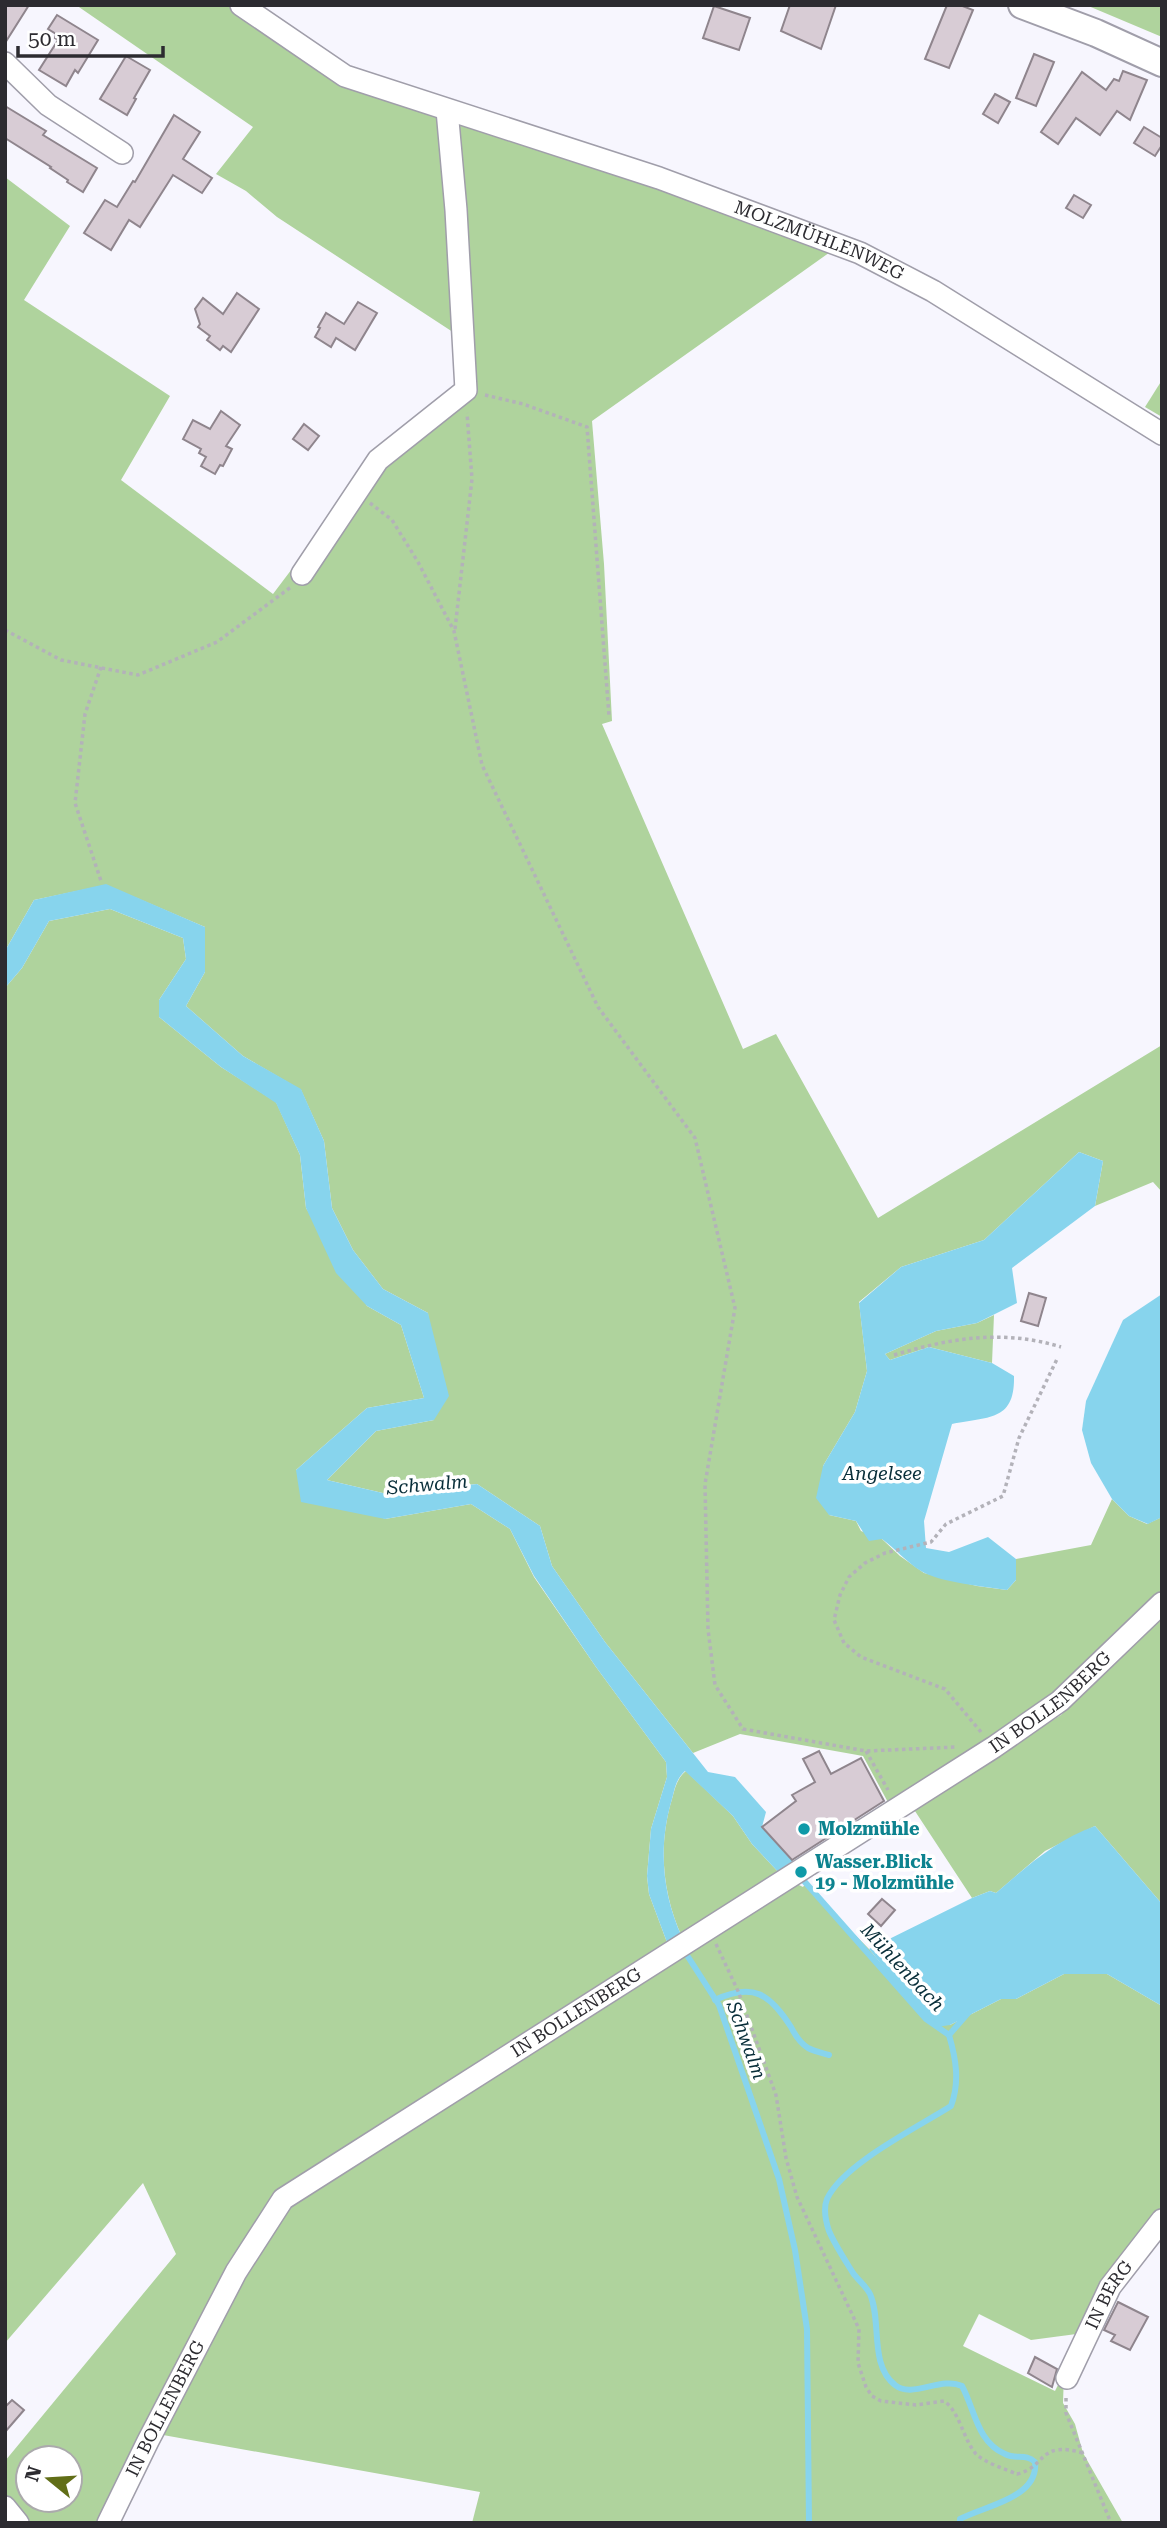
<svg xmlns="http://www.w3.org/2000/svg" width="1167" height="2528" font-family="'Roboto Serif',serif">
	<rect width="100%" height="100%" fill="#f7f6fe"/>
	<g fill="#afd39d" fill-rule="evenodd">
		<polygon points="76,5 232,5 343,79 745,211 833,250 592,421 604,564 612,721 602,724 743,1049 776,1034 878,1218 1162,1045 1162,1192 1153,1182 1095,1206 1103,1161 1079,1152 984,1240 901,1267 859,1302 867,1371 855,1412 823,1466 829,1515 856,1521 861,1531 882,1539 900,1556 924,1573 977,1586 1007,1590 1016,1580 1016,1559 1091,1545 1112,1499 1129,1516 1147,1524 1162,1517 1162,1594 1057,1697 890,1806 863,1756 740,1734 693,1753 605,1642 552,1566 540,1526 477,1484 387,1494 327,1480 376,1431 434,1420 428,1313 383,1289 353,1250 332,1208 324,1141 301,1090 243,1056 186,1006 205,972 205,927 106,885 34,900 5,951 5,177 70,226 24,300 170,396 121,480 273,594 371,464 462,389 462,338 277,217 246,191 216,174 253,127"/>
		<polygon points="1086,5 1162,5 1162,37"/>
		<polygon points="1162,380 1162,417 1145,407"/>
		<path d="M 110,909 L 183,938 L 186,959 L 159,1000 L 159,1017 L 221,1067 L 276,1102 L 300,1155 L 306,1208 L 367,1306 L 401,1325 L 424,1398 L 367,1408 L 296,1470 L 385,1519 L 471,1504 L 510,1529 L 534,1577 L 596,1667 L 666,1762 L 667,1777 L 651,1829 L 647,1876 L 649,1894 L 668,1945 L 277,2196 L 103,2523 L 5,2523 L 5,2461 L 176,2254 L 143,2183 L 5,2343 L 5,988 L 22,968 L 49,921 ZM 28,2458 L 70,2458 L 70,2500 L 28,2500 Z"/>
		<polygon points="994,1315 992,1363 929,1347 890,1360 885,1354 936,1331 977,1323"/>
		<polygon points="1162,1617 1162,1904 1095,1826 1045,1851 996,1893 990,1891 972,1898 913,1808 1061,1715"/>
		<path d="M 686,1771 L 733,1816 L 752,1844 L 782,1876 L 682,1937 C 662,1893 658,1845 672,1799 C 675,1788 677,1778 686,1771 Z"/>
		<polygon points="795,1883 803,1887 805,1884 869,1949 923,2016 950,2025 1001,1999 1016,1999 1064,1974 1107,1974 1162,2006 1162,2213 1084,2333 1031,2340 979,2314 963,2346 1055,2391 1064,2373 1063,2403 1075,2424 1083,2453 1123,2523 472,2523 480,2492 152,2433 280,2213 345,2169"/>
	</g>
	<g fill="#87d4ed">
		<path d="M 106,884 L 205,927 L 205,972 L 186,1006 L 243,1056 L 301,1089 L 324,1141 L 332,1208 L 353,1250 L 383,1289 L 428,1313 L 449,1396 L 434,1420 L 376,1431 L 327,1480 L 387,1494 L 477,1484 L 540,1526 L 552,1566 L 605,1642 L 708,1772 L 735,1777 L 766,1812 L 762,1827 L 795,1863 L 782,1876 L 752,1844 L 733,1816 L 685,1771 C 676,1779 675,1788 672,1799 C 658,1846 662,1893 682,1937 L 668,1945 L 649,1894 L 647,1876 L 651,1829 L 667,1777 L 666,1762 L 596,1667 L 534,1576 L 510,1529 L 471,1504 L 385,1519 L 301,1502 L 296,1470 L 367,1408 L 424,1398 L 401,1325 L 367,1306 L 336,1273 L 306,1208 L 300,1155 L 276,1103 L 221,1067 L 159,1017 L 159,1000 L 186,959 L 183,938 L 110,909 L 49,921 L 22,968 L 5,988 L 5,951 L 34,900 Z"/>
		<path d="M 1079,1152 L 1103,1161 L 1095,1206 L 1012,1268 L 1017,1303 L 977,1323 L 936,1331 L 885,1354 L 890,1360 L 929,1347 L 992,1363 L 1014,1376 C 1015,1422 988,1416 952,1424 L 924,1521 L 926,1548 L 949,1552 L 988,1537 L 1016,1559 L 1016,1580 L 1007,1590 C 986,1587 938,1582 921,1571 C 906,1562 896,1549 882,1539 L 869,1541 L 856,1521 L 829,1515 L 816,1498 L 823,1466 L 855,1412 L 867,1371 L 859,1303 L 901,1267 L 984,1240 Z"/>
		<polygon points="1162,1294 1162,1517 1148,1524 1129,1516 1112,1499 1091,1463 1082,1430 1086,1401 1123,1320"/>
		<path d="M 1095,1826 L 1162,1904 L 1162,2006 L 1107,1974 L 1064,1974 L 1016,1999 L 1001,1999 L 950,2025 L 937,2027 L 923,2016 L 869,1949 L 972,1898 L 990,1891 L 996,1893 C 1027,1866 1056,1840 1095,1826 Z"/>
	</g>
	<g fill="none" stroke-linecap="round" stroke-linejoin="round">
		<g stroke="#87d4ed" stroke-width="6">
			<polyline points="804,1881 926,2019 949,2035 969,2012"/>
			<polyline points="683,1949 719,2005 779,2179 795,2250 807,2329 809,2523"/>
			<path d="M 715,2000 C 753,1982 770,1994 791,2027 C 795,2035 800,2043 808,2048 C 814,2051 822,2053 829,2055"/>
			<path d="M 949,2035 C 956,2059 960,2082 951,2106 C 918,2127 843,2164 827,2199 C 823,2209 826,2222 829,2231 C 835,2245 845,2260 853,2273 C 858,2280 866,2286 870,2294 C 882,2321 869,2365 895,2385 C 912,2399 941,2376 962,2386 C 975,2410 977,2442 1005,2454 C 1016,2460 1026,2453 1035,2462 C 1039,2498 984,2506 960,2519 L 960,2523"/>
		</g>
	</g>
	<g fill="#d8ccd5" stroke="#8f858d" stroke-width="2">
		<polygon points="5,5 29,5 5,43"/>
		<polygon points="790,5 836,5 821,49 781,31"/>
		<polygon points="947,5 960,5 973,10 949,68 925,59"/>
		<polygon points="714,6 750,18 739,50 703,38"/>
		<polygon points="57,15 98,40 78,73 75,70 66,86 39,70 58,40 55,38 56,34 48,29"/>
		<polygon points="1034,54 1054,62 1036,106 1016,98"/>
		<polygon points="126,56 150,70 134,98 136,99 127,115 100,99"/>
		<polygon points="1123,71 1147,80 1130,120 1117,111 1100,135 1076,118 1058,144 1041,132 1082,72 1106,90 1114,79 1119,81"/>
		<polygon points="995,94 1010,102 998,123 983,114"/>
		<polygon points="5,106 46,131 43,135 97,168 83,192 67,182 68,180 50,168 51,167 5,138"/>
		<polygon points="174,115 200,132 183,159 212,178 202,193 173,175 140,227 129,220 111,250 84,233 105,200 117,207 133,181 135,182"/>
		<polygon points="1144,127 1162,138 1162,145 1155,156 1134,143"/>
		<polygon points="1074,195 1091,205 1083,218 1066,208"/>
		<polygon points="237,293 259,309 231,352 223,346 220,350 207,340 210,336 198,327 200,324 195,309 203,298 223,314"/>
		<polygon points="358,302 377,313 355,350 336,338 331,347 315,337 320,328 318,327 326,313 344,324"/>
		<polygon points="221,411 240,425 226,446 232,449 223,466 220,465 215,474 201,466 206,457 199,453 201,449 183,439 193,420 210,429"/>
		<polygon points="304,424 319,436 308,450 293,439"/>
		<polygon points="1029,1293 1046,1298 1038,1326 1021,1321"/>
		<polygon points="819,1751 831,1774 861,1758 884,1801 792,1860 762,1827 796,1801 792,1795 815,1782 803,1759"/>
		<polygon points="882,1899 895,1910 881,1926 868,1914"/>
		<polygon points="1118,2302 1148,2317 1130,2350 1111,2341 1115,2335 1104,2330"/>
		<polygon points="1035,2357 1057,2369 1052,2387 1028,2373"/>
		<polygon points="12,2400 24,2410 5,2432 5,2407"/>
	</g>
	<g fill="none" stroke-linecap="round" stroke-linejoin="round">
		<defs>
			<g id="minor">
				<path id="s1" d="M 241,5 L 345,76 L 659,178 L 860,253 L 933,291 L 1162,434"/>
				<polyline points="5,63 48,105 122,153"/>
				<polyline points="302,574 378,460 466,390 456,210 447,110"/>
				<path id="s2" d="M 1067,2378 L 1110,2287 L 1162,2220"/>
				<polyline points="5,2507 18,2523"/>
				<path id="s3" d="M 108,2523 L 148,2441 L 236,2272 L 283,2199 L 994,1747 L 1060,1701 L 1162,1603"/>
			</g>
			<polyline id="major" points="1022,5 1096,33 1162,63"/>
		</defs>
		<use href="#minor" stroke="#a09eaa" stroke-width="24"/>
		<use href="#major" stroke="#a09eaa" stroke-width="30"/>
		<g stroke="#b3b2b9" stroke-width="3.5" stroke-dasharray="3.5 3.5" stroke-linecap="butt">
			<polyline points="485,395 523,404 587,427 609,716"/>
			<polyline points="370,503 392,520 418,562 454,631 482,765 598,1007 695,1138 735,1308 705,1484 708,1629 715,1685 743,1729 866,1751 957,1747"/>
			<polyline points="455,629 472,479 467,413"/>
			<polyline points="5,630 61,660 138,675 217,642 291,587"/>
			<polyline points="101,667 85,714 75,803 101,881"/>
			<path d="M 894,1355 C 951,1338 1003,1329 1061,1347"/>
			<polyline points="981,1732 945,1689 861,1657 844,1643 834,1620 840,1595 849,1577 865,1563 885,1553 931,1542 946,1524 1003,1496 1019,1438 1058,1357"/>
			<polyline points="866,1751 888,1790"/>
			<path d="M 716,1944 L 738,1991 L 776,2095 L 786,2158 L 797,2197 L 859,2329 L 858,2363 L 866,2387 L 872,2396 L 881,2401 L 916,2405 L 944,2401 C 960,2412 963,2439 976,2454 C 985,2463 1005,2469 1017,2474 C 1047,2467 1038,2440 1083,2453"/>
			<polyline points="1066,2398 1066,2413 1111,2523"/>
		</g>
		<use href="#minor" stroke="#fff" stroke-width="21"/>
		<use href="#major" stroke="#fff" stroke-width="26"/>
	</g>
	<g fill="#0f9aa8" stroke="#fff" stroke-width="2.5">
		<circle cx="804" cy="1829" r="7"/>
		<circle cx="801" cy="1872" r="7"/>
	</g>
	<g text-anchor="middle" stroke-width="7" stroke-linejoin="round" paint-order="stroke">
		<g font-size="18" fill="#2c2b30" stroke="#fff">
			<text dy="6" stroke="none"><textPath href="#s1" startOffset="628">MOLZMÜHLENWEG</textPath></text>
			<text dy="6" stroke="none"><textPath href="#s3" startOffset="1283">IN BOLLENBERG</textPath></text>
			<text dy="6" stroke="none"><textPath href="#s3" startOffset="716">IN BOLLENBERG</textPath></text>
			<text dy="6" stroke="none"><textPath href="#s2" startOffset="93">IN BERG</textPath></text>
			<text dy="6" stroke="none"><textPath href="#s3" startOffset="128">IN BOLLENBERG</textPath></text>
		</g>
		<g font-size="18" font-weight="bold" fill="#0d838f" stroke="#fff" text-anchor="start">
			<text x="818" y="1835">Molzmühle</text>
			<text x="815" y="1868">Wasser.Blick<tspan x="815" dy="21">19 - Molzmühle</tspan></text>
		</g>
		<g font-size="19" font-style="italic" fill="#082e39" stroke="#fff">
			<text x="882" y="1480">Angelsee</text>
			<text transform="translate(427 1484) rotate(-5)" y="7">Schwalm</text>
			<text transform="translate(903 1967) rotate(47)" y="7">Mühlenbach</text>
			<text transform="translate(747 2040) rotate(70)" y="7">Schwalm</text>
		</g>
	</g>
	<rect width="1167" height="2528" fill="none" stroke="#2c2b30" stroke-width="14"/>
	<g transform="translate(49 2479) rotate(288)"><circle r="33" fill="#ffffff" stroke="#abaaac" stroke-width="2"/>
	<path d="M0-5L12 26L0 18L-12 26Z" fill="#616e17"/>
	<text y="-10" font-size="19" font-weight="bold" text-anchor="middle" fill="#2c2b30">N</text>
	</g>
	<path d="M18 46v10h145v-10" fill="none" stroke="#2c2b30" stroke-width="3.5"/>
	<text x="28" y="46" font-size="21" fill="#2c2b30" stroke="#ffffff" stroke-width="5" paint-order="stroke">50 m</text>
</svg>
